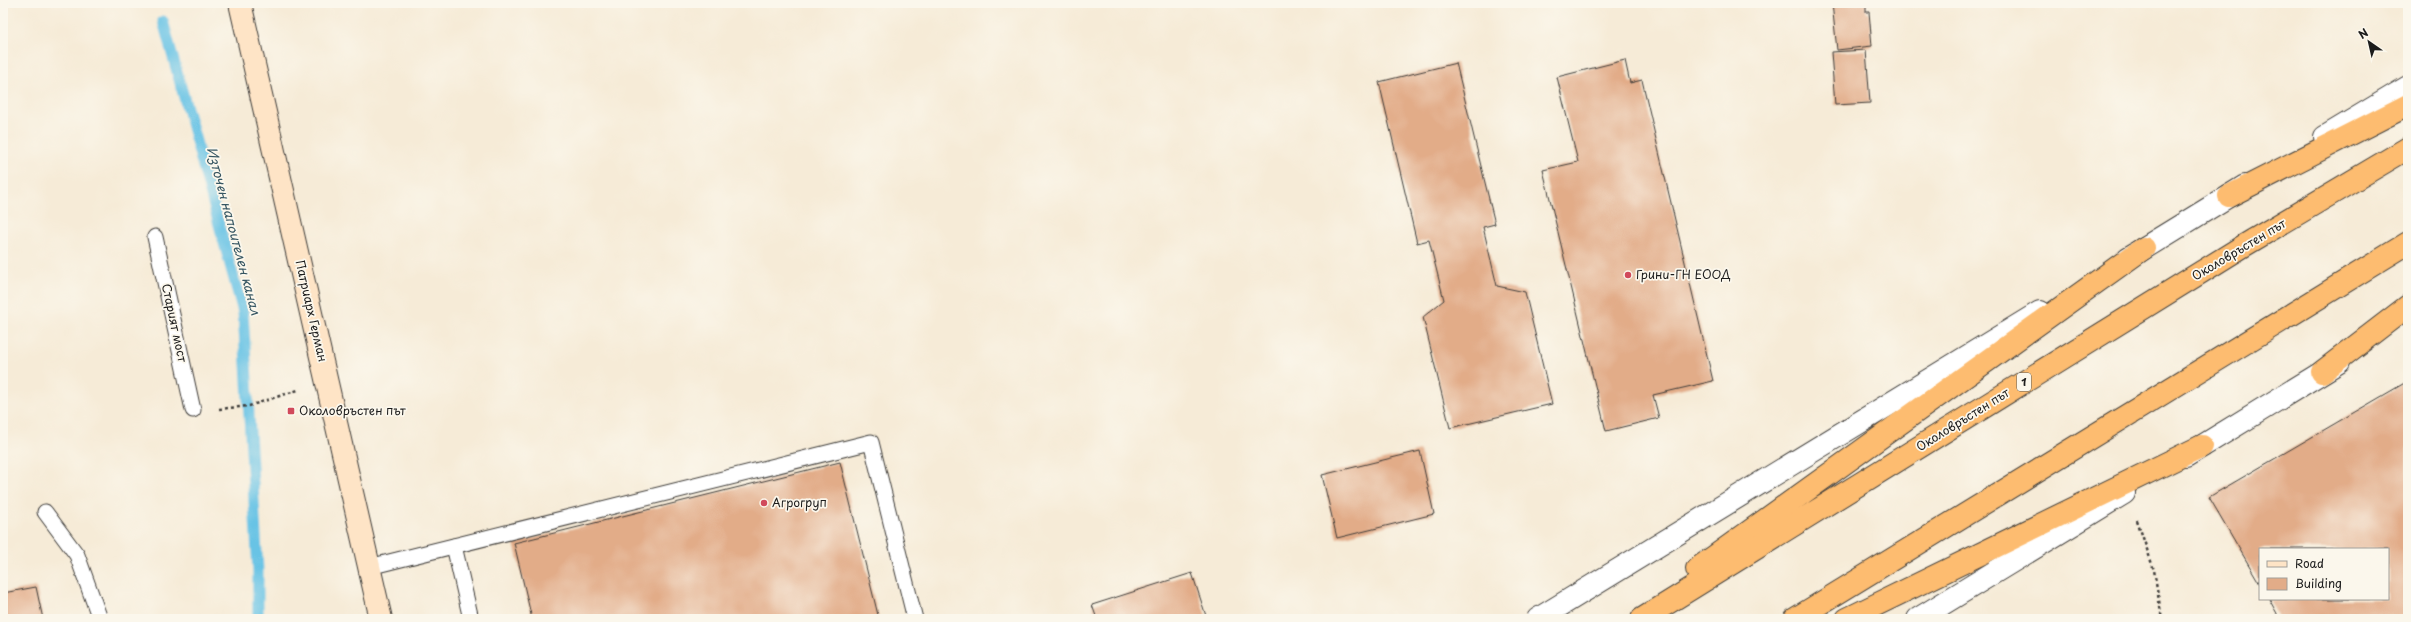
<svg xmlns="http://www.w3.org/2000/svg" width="2411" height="622" font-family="'Playpen Sans',sans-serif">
	<rect width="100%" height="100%" fill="#fbf7ec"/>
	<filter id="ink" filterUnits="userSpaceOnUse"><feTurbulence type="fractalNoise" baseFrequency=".025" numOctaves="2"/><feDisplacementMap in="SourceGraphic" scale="8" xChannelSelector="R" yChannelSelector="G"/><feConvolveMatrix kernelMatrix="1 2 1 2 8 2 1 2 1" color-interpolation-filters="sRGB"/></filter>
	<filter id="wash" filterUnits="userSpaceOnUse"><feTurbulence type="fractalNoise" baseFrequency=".012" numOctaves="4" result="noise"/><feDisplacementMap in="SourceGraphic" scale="16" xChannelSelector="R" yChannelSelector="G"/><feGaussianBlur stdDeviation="0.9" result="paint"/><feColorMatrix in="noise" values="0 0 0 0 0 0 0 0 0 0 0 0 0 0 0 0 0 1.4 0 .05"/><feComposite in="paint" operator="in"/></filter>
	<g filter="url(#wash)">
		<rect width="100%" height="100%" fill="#f6ebd7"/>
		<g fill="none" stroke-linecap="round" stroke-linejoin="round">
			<polyline stroke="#67c3e5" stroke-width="11" points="163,21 243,312 258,570 258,619"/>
		</g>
		<g id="blocks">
			<g fill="#e2ac88">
				<polygon points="1832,3 1866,3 1866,12 1869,12 1872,46 1837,50"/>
				<polygon points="1866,50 1870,103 1835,105 1831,52"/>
				<polygon points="1625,60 1630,83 1642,80 1713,381 1653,395 1659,418 1606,431 1543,170 1578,162 1557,77"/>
				<polygon points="1456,63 1495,224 1483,227 1497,286 1525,292 1552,404 1450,428 1423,317 1444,300 1429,240 1417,243 1379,82"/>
				<polygon points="2408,381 2408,619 2280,619 2269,599 2388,599 2388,549 2260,549 2260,584 2209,497"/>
				<polygon points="1420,451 1434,514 1337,538 1322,475"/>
				<polygon points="840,462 879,619 532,619 514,543"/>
				<polygon points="1192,573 1207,619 1097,619 1092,605"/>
				<polygon points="36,587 43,619 3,619 3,593"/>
			</g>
		</g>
	</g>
	<g filter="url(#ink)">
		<use href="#blocks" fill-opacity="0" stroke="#3d3b38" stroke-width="1"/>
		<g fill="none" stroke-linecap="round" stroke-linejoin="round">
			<defs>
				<g id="lane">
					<polyline points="155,237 193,410"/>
					<polyline points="45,512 77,555 100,619"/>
					<polyline points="454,546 471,619"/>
					<polyline points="369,567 871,442 915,619"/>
				</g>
				<g id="street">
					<polyline points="2325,137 2408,87"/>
					<polyline points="2128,258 2245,186"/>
					<polyline points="2186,456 2339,362"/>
					<polyline points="1538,619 2040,312"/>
					<polyline points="1918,619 2124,493"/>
				</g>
				<polyline id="secondary" points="240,3 381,619"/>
				<g id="highway">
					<polyline points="2229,196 2408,105"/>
					<polyline points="2322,372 2408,306"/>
					<polyline points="1697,569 2144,248"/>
					<polyline points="1642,619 2245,245 2408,148"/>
					<polyline points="1795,619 2408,243"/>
					<polyline points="1847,619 2202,446"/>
				</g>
			</defs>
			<use href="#lane" stroke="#3d3b38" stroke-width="17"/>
			<use href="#street" stroke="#3d3b38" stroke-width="24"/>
			<use href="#secondary" stroke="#3d3b38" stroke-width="24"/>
			<use href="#highway" stroke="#3d3b38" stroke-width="24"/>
			<g stroke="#3d3b38" stroke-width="2.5" stroke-dasharray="3 3" stroke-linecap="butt">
				<polyline points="219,409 249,406 298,390"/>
				<polyline points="2137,520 2154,570 2162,619"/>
			</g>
			<use href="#lane" stroke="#fff" stroke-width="15"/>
			<use href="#street" stroke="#fff" stroke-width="22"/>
			<use href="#secondary" stroke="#fee4c6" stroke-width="22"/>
			<use href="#highway" stroke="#fdbc70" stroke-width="22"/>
		</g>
	</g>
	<g fill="#d1495b" stroke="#fbf7ec" stroke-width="1.5">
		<circle cx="1628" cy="275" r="4"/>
		<rect x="287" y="407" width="8" height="8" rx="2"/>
		<circle cx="764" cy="503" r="4"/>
	</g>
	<g text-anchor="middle" stroke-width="3.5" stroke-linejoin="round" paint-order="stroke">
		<rect fill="#fbf7ec" stroke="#5f5e5a" stroke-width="1" x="2017" y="373" width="14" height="18" rx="3"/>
		<g font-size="11" font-weight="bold" fill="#1c1c1c">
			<text x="2024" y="386">1</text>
		</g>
		<g font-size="12" fill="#1c1c1c" stroke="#fbf7ec">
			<text transform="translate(2239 250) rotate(-31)" y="4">Околовръстен път</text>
			<text transform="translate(311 311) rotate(77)" y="4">Патриарх Герман</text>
			<text transform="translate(174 323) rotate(78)" y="4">Старият мост</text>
			<text transform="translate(1963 420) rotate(-32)" y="4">Околовръстен път</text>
		</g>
		<g font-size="12" fill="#1c1c1c" stroke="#fbf7ec" text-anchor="start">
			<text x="1636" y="279">Грини-ГН ЕООД</text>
			<text x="299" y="415">Околовръстен път</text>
			<text x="772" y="507">Агрогруп</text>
		</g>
		<g font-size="13" font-style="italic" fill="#365662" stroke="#fbf7ec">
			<text transform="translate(234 231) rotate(75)" y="5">Източен напоителен канал</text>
		</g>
	</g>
	<rect width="2411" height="622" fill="none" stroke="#fbf7ec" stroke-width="16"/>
	<rect x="2259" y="548" width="130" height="52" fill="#fbf7ec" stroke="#a29f99"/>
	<rect x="2267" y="561" width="20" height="6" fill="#fee4c6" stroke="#a29f99"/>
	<text x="2295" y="568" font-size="12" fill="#1c1c1c">Road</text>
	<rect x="2267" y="578" width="20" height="12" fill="#e2ac88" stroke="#a29f99"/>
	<text x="2295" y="588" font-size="12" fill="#1c1c1c">Building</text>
	<g transform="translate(2369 42) rotate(326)" stroke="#fbf7ec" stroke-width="3" paint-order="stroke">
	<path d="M0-3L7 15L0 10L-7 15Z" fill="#1c1c1c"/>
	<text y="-6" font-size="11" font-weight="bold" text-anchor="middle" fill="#1c1c1c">N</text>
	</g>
</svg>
